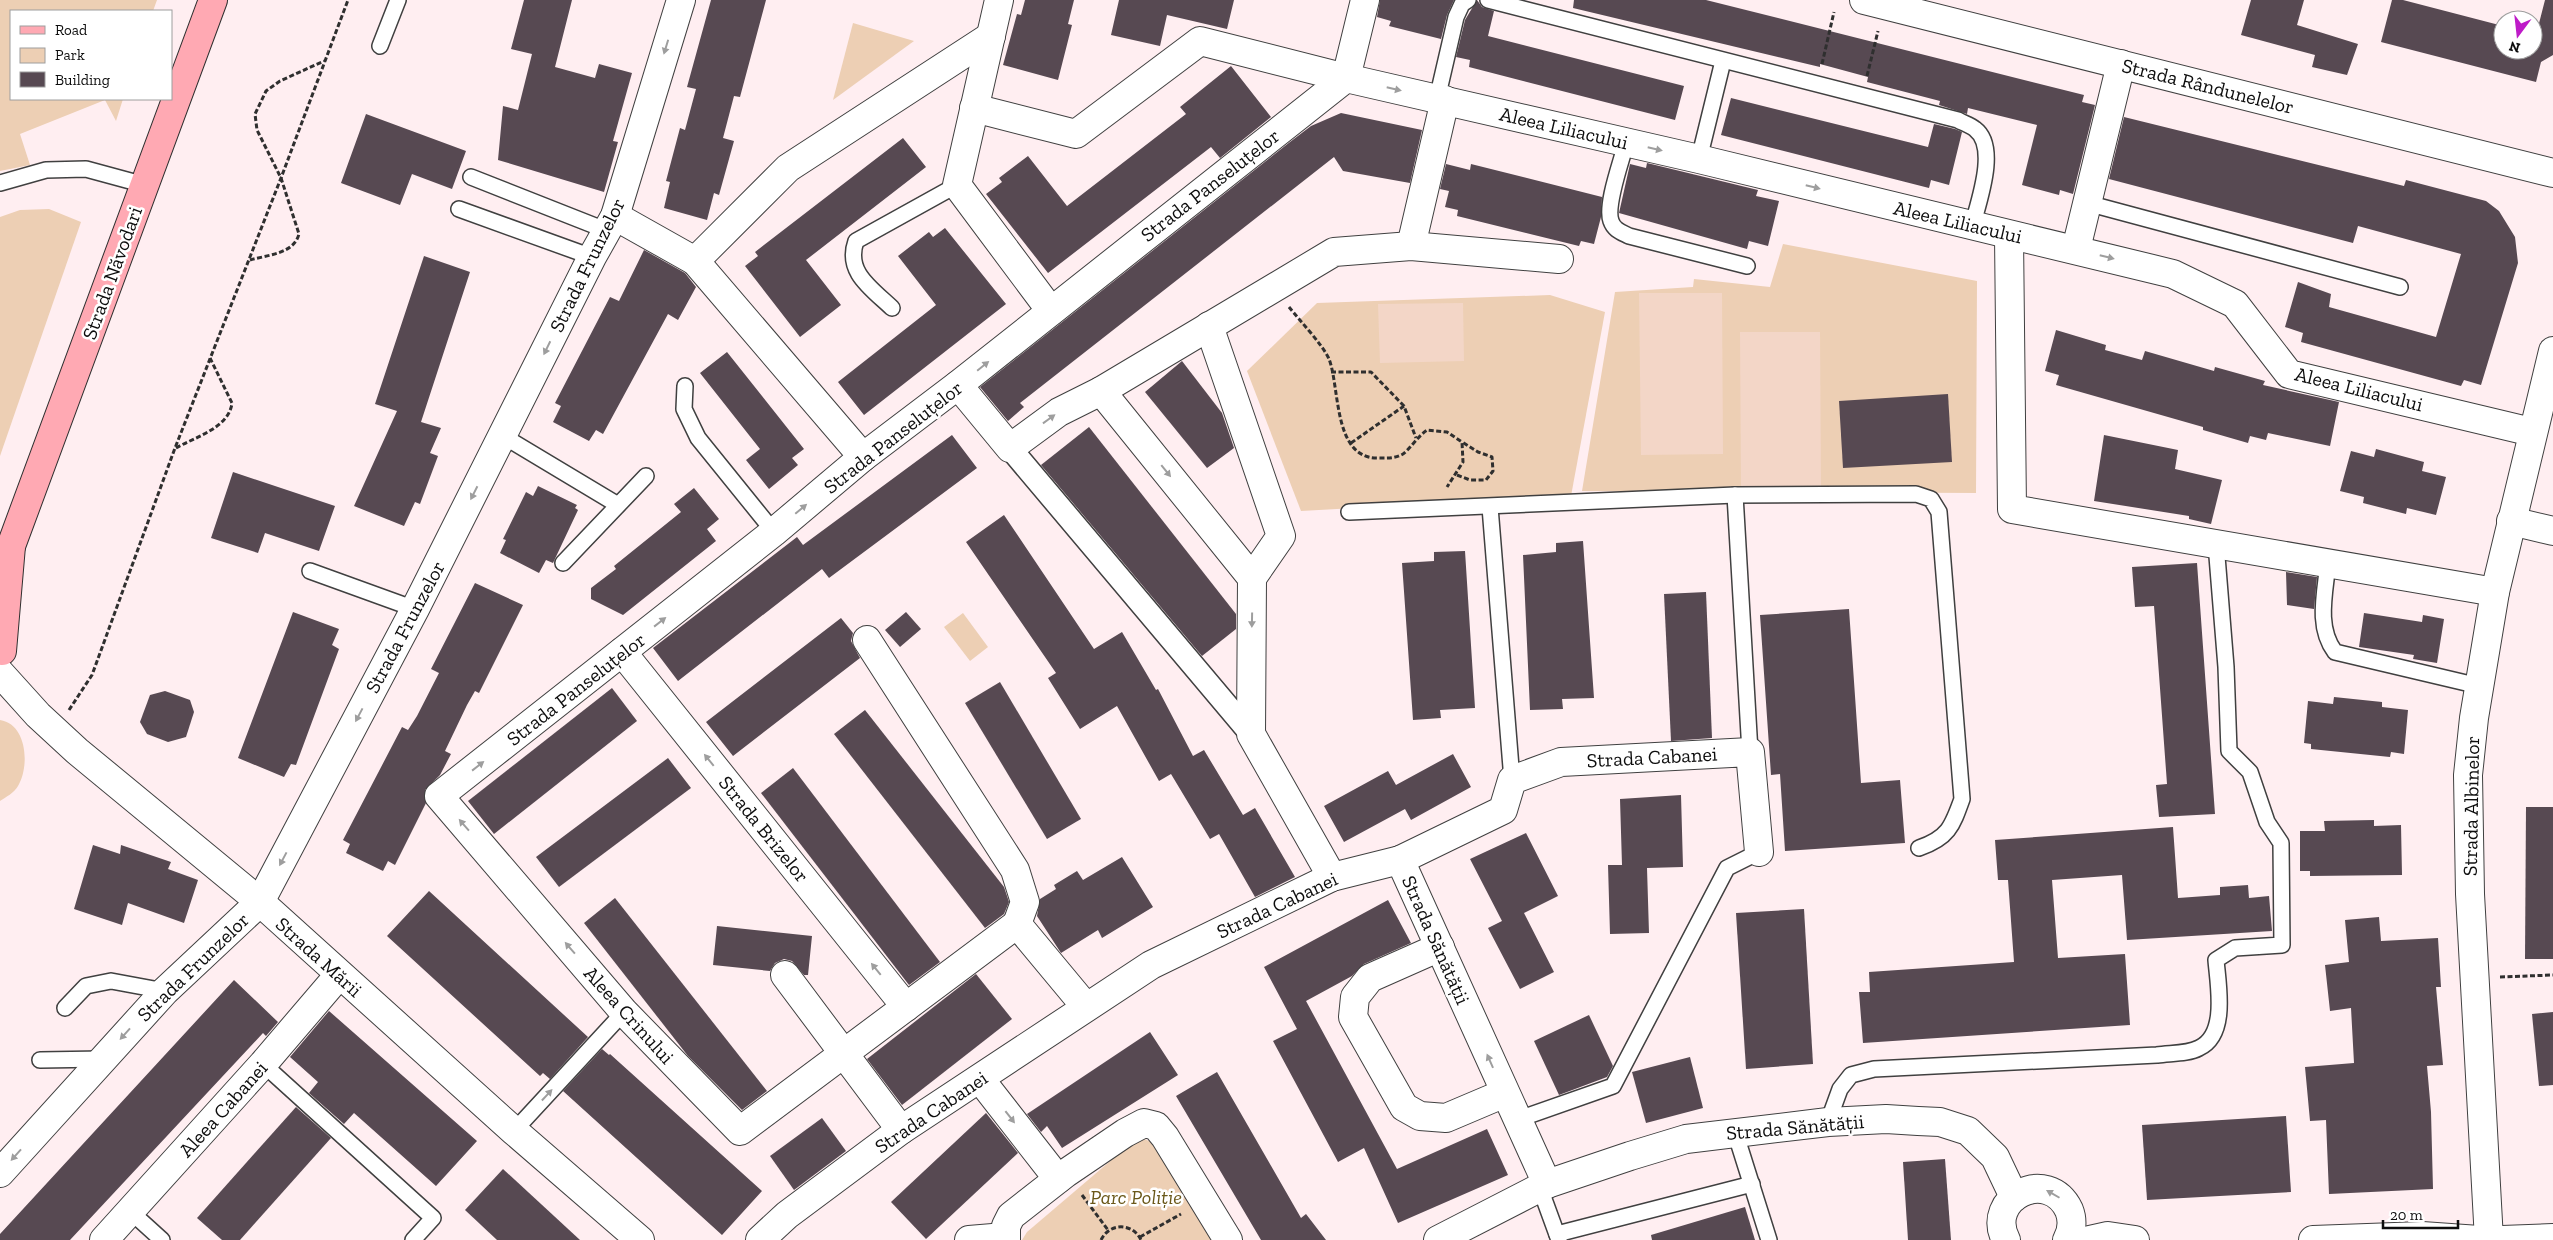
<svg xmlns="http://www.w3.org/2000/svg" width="2553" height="1240" font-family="'Zilla Slab',serif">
	<rect width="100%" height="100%" fill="#ffeef1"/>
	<g fill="#edcfb4">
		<polygon points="0,0 157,0 153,11 11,11 11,99 123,99 116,121 105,100 20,134 30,165 0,171"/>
		<polygon points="853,23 914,41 833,100"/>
		<polygon points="49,209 81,222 0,456 0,217 20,210"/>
		<polygon points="1783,244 1977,281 1976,493 1582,491 1615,292 1693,287 1694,279 1770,287"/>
		<polygon points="1550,295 1605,312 1571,496 1301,511 1247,371 1317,303"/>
		<polygon points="963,613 988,647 970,661 944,627"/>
		<path d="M 0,720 C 27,724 30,766 18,786 C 14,793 6,797 0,801 Z"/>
		<polygon points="1144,1139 1154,1143 1212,1240 1022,1240 1027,1232 1135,1140"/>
	</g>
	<g fill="#f3d6c7">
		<polygon points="1639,293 1722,293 1723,454 1641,455"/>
		<polygon points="1463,303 1464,361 1380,363 1378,304"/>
		<polygon points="1740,332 1820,332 1821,487 1741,487"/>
	</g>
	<g fill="#574952">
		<polygon points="524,0 572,0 555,67 595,78 599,64 632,73 613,141 618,142 604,192 498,160 503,106 518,110 532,54 511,49"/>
		<polygon points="711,0 766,0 740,97 734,96 723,138 734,141 719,195 714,193 707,220 664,208 670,182 666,181 680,128 685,130 696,89 687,87"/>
		<polygon points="1025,0 1074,0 1068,24 1072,25 1058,80 1003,65 1017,14 1021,15"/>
		<polygon points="1119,0 1234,0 1227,29 1167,15 1160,46 1111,35"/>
		<polygon points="1380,0 1454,0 1447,15 1441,39 1389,26 1391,21 1377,17"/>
		<polygon points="1477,0 1482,7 1494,11 1488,36 1684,86 1675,120 1469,67 1470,60 1456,57 1465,20"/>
		<polygon points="1574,0 1706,0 2084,95 2082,102 2095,105 2073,194 2060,190 2059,195 2022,185 2037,125 1968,108 1967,114 1939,105 1940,101 1867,82 1868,77 1820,64 1820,67 1573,8"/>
		<polygon points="2251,0 2304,0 2297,25 2358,44 2347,75 2312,67 2315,55 2241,35"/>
		<polygon points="2392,0 2403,0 2503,26 2503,50 2533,50 2533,34 2536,35 2545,0 2553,0 2553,55 2541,62 2536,82 2381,42"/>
		<polygon points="1231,66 1271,117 1220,158 1211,147 1048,273 986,194 1002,182 999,178 1028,156 1067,206 1186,114 1180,107"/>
		<polygon points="1731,98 1928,147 1934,124 1955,129 1962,132 1949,185 1931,180 1929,188 1721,135"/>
		<polygon points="1341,113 1422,130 1410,183 1343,171 1334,157 1020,403 1024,407 1008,421 980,387 1290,142 1311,126"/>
		<polygon points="366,114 466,151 452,189 412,174 400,205 341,183"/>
		<polygon points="2124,117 2404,186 2406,180 2486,201 2499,211 2515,237 2518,263 2481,385 2464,380 2461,386 2301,342 2303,333 2285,327 2298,282 2331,294 2329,307 2436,337 2461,254 2358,226 2353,243 2109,179"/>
		<polygon points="903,138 926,167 806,260 841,305 800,337 745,266 758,256 755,252"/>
		<polygon points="1647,163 1758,190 1756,196 1779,201 1768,246 1749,241 1747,249 1619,213 1630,164 1646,168"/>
		<polygon points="1446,164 1470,170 1471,164 1602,197 1601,217 1594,244 1581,241 1579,246 1457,216 1458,210 1445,207 1449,191 1440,189"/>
		<polygon points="945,228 1006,304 864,415 838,382 936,305 898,256 929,232 933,237"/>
		<polygon points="644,250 685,273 696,287 678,320 668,314 603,434 596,430 589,441 553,422 561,406 555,403 610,297 619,301"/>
		<polygon points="424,256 470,272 421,422 441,428 430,453 438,456 420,504 415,502 404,526 354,506 397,411 375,404"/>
		<polygon points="2056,330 2106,345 2105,350 2142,360 2145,351 2214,371 2215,367 2265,381 2263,385 2339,402 2330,446 2268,433 2266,440 2250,436 2248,443 2203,430 2203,427 2056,385 2059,375 2045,371"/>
		<polygon points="727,352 804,449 792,458 798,465 769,489 746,460 760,449 700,373"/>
		<polygon points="1182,361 1222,413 1234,448 1207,468 1145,392"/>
		<polygon points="1948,394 1952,462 1843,468 1839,401"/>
		<polygon points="1089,427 1236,614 1236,629 1202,656 1041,465"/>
		<polygon points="952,435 977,468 829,578 822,569 678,681 653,648 797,537 803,545"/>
		<polygon points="2104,435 2178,450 2175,469 2222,480 2211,524 2189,519 2189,516 2094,501"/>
		<polygon points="2376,449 2424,462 2422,471 2446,477 2436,515 2407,508 2406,514 2363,503 2364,497 2340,491 2351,451 2374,457"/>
		<polygon points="233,472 335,506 319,551 265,533 258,553 211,538"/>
		<polygon points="538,486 577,505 575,508 578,510 553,563 546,560 539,573 500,553 506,540 503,539 526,492 533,496"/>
		<polygon points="694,488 719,519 707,529 716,541 623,615 591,599 591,588 616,569 614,566 681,512 674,504"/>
		<polygon points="1004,515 1094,649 1122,632 1156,690 1158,689 1193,756 1204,750 1243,815 1255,808 1295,877 1255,897 1219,834 1210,839 1171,774 1159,781 1117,706 1080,729 1048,678 1056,673 966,542"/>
		<polygon points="1583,541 1594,698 1562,699 1563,709 1530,710 1523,555 1556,552 1556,543"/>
		<polygon points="1465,551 1475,708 1440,710 1441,718 1413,720 1402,563 1434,561 1434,552"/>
		<polygon points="2197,563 2215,814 2159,817 2156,785 2167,784 2154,606 2135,607 2132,567"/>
		<polygon points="2286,572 2317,577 2314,609 2287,605"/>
		<polygon points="475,583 523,605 479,693 475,691 467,705 445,751 451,754 440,775 425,790 426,803 395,865 388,861 383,871 346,853 350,844 343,840 402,727 408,730 417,716 439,673 431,669"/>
		<polygon points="1706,592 1712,738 1671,741 1664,594"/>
		<polygon points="1849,609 1861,783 1900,780 1905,843 1785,851 1780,774 1771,775 1760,615"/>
		<polygon points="293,612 339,629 332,645 339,649 296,765 291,764 284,777 238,758"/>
		<polygon points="906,612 921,629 900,647 885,630"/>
		<polygon points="2364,613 2422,622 2423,615 2444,619 2437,663 2413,659 2414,655 2359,647"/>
		<polygon points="841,618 853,633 851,641 860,658 733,756 706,722"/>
		<polygon points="1000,682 1081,819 1047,839 965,703"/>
		<polygon points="612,688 637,721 494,834 468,801"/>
		<polygon points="165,691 190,700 194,712 186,737 168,742 147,734 140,722 150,695"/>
		<polygon points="2334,697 2382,702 2382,707 2408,710 2404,754 2391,752 2390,757 2311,749 2311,744 2304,743 2308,701 2333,704"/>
		<polygon points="865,710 1004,887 1009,902 1004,914 985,928 834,734"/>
		<polygon points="1453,754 1471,787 1411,820 1405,809 1344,842 1324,806 1388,771 1396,785"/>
		<polygon points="668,758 691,788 559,887 536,857"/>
		<polygon points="793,768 940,962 909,985 761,793"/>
		<polygon points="1681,795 1683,867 1647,868 1649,933 1610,934 1608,865 1622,865 1620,799"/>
		<polygon points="2526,807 2553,807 2553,959 2525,959"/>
		<polygon points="2374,820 2374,826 2401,825 2402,875 2310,876 2310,871 2300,871 2300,831 2325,831 2324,821"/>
		<polygon points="2173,827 2178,898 2220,895 2220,887 2248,885 2249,898 2269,896 2272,931 2127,940 2122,875 2052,880 2058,958 2125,954 2130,1025 1863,1043 1859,992 1870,992 1869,972 2014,962 2008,880 1998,880 1995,840"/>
		<polygon points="1526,833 1558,896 1524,913 1554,972 1520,989 1488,928 1502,921 1470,859"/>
		<polygon points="93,845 120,854 121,845 171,862 168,869 198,880 184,923 128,903 122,925 74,909"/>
		<polygon points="1122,857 1153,907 1102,938 1098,930 1061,953 1037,916 1040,899 1056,889 1054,885 1077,871 1083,880"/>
		<polygon points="429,891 588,1037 550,1079 543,1073 540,1076 387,936"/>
		<polygon points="615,898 767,1091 742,1110 688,1056 584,923"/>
		<polygon points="1388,900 1411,943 1364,964 1352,976 1306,1001 1397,1169 1487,1129 1508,1175 1398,1223 1364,1148 1338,1162 1273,1041 1297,1029 1264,967"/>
		<polygon points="1804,909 1813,1064 1746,1069 1736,913"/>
		<polygon points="2379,917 2381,941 2438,938 2441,987 2436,987 2443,1065 2427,1066 2431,1112 2433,1189 2329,1194 2326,1120 2310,1121 2305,1067 2354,1063 2351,1008 2330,1011 2325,965 2349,962 2345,920"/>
		<polygon points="717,926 812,936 808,975 804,975 792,961 784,959 775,963 770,971 713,965"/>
		<polygon points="976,974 1012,1019 902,1105 867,1059"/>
		<polygon points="234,980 278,1022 266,1036 263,1033 70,1240 0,1240 0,1234"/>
		<polygon points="329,1011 477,1141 436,1186 354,1113 344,1124 309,1093 318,1082 290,1057"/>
		<polygon points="2553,1012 2553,1085 2539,1086 2532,1014"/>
		<polygon points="1589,1015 1613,1066 1607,1077 1559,1095 1534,1041"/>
		<polygon points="1150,1032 1178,1075 1062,1148 1047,1126 1041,1132 1027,1114"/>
		<polygon points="602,1049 609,1055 610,1054 762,1191 722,1235 563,1091"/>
		<polygon points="1690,1057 1703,1108 1646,1123 1632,1072"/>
		<polygon points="1217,1072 1301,1218 1306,1214 1326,1240 1261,1240 1176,1096"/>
		<polygon points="296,1107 331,1138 240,1240 222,1240 197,1218"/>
		<polygon points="986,1113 1018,1153 926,1239 891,1202"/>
		<polygon points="2286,1116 2291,1192 2147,1200 2142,1125"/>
		<polygon points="822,1118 846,1151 794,1190 770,1156"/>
		<polygon points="1945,1159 1951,1240 1908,1240 1903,1162"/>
		<polygon points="503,1169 580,1240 497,1240 465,1210"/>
		<polygon points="1745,1207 1755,1240 1652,1240 1651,1235"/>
	</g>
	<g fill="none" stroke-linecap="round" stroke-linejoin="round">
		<defs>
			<g id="service">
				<path d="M 1488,0 L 1958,120 C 1963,123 1970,125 1975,129 C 1999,147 1978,203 1972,227"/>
				<polyline points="380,46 398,0"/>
				<polyline points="1437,99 1456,17 1462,4 1468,0"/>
				<path d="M 1626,143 C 1622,160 1605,205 1611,221 C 1614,230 1621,232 1629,236 L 1747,266"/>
				<polyline points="1699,159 1723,61"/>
				<polyline points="471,177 608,231"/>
				<polyline points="0,183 46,170 86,169 145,185"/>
				<polyline points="2087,203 2400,287"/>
				<polyline points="459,209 592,257"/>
				<path d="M 892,308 C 871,288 845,272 856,241 L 957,185"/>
				<polyline points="685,386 684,409 698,438 774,532"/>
				<polyline points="503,436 618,505"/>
				<polyline points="1735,495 1750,752"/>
				<polyline points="1490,507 1512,780"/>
				<path d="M 1349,512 L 1735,495 L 1916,494 L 1931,499 L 1939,512 L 1962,799 C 1952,827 1948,838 1919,848"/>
				<polyline points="563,563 646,476"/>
				<path d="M 2328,563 C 2325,593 2316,627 2335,652 L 2479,686"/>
				<polyline points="310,571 415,609"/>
				<polyline points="65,1008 86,986 111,981 165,991"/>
				<polyline points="40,1060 103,1059"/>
				<polyline points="263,1064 433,1218 413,1240"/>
				<polyline points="1519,1119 1613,1086 1727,868 1759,852"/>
				<path d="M 1828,1122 L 1840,1089 L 1851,1075 L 1874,1069 L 2157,1055 C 2170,1053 2188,1054 2199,1048 C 2228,1035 2218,985 2216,960 L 2235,948 L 2282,945 L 2281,843 L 2267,822 L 2250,772 L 2229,751 L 2226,667 L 2216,544"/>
				<polyline points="514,1131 624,1012"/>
				<polyline points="1735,1132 1769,1240"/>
				<polyline points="1540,1188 1559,1240"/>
				<polyline points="130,1211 162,1240"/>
				<polyline points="1557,1234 1752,1184"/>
			</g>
			<polyline id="pedestrian" points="1010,448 1251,734"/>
			<g id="minor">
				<polyline points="999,0 957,185 1051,311"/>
				<polyline points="1346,78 1365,0"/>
				<polyline points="974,108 1076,134 1200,41 1346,78 1699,159 2173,274 2235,304 2289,374 2532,432"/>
				<polyline points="615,216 695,261 863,457"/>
				<polyline points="2009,236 2012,509 2495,592"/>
				<polyline points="1411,246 1445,100"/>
				<polyline points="2076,249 2121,64"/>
				<polyline points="695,261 788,168 991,36"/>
				<polyline points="1209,326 1281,536 1252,578"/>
				<polyline points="958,385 1010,448 1059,412 1101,391 1252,578 1251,734 1332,877"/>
				<polyline points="1101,391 1334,252 1411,246 1559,259"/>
				<polyline points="2511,521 2553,531"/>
				<polyline points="867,640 1015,870 1025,902 1017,924 1086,1007"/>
				<polyline points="622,652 906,1007"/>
				<polyline points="0,673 38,715 77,751 260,902 514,1131 640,1240"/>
				<polyline points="1400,860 1547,1184"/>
				<polyline points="1017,924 740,1131 624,1012 439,796 774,532 863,457 958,385 1346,78"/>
				<polyline points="1440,947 1370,978 1355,997 1353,1017 1404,1107 1420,1116 1446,1118 1505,1093"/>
				<polyline points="785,975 901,1130"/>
				<polyline points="980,1079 1058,1179"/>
				<polyline points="0,1173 165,991 260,902 415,609 592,257 615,216 681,0"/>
				<polyline points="104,1240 263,1064 339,975"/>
				<polyline points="760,1240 787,1215 901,1130 1151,965 1332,877 1400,860 1503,810 1512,780 1561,762 1750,752 1759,852"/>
				<polyline points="969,1240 1005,1237"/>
				<polyline points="1006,1240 1006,1226 1011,1216 1066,1173 1125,1133 1144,1123 1156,1126 1165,1137 1228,1240"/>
				<polyline points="1438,1240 1547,1184 1630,1156 1686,1139 1828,1122 1886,1119 1918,1121 1940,1122 1968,1131 1995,1157 2014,1197"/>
				<path d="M 2006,1240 C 1984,1198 2048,1166 2069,1210 C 2073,1220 2072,1231 2067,1240"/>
				<polyline points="2090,1240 2108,1236 2135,1240"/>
				<polyline points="2313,1240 2422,1236 2479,1240"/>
				<polyline points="2502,1240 2553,1238"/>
			</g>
			<g id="tertiary">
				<polyline points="1864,0 2553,173"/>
				<polyline points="2489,1240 2470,894 2468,775 2474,718 2495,592 2553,351"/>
			</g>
			<g id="secondary">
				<polyline points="0,563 11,546 213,0"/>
				<polyline points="2,651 11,546"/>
			</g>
		</defs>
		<use href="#service" stroke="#404040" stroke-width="18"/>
		<use href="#pedestrian" stroke="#404040" stroke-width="25"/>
		<use href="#minor" stroke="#404040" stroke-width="30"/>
		<use href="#tertiary" stroke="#404040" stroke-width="30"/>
		<use href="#secondary" stroke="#2f2f2f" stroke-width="30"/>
		<g stroke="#2f2f2f" stroke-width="3" stroke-dasharray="5 2.5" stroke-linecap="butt">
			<polyline points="1822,64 1834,12"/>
			<polyline points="1867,76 1878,31"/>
			<path d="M 250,260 C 267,255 294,254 299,234 L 281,178 L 257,130 L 255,114 L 266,91 L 280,81 L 324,61"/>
			<path d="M 1289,307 C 1300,321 1323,345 1329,359 C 1340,387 1333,458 1377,458 C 1386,458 1394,459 1403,454 C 1410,449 1418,436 1427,430 L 1447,432 L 1462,442 L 1463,462 L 1447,487"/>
			<polyline points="1331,372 1371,372 1404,406 1416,438"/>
			<polyline points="1351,443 1404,406"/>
			<path d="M 176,448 C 195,437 229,428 232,403 L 210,358"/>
			<polyline points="1457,475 1470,480 1486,480 1493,471 1492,457 1478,452 1462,442"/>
			<polyline points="69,710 92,675 175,448 281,178 348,0"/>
			<polyline points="2500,977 2553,975"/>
			<polyline points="1082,1195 1108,1230"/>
			<polyline points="1140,1237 1181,1214"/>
			<path d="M 1101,1240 C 1110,1222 1133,1223 1141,1240"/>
		</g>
		<use href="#service" stroke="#fff" stroke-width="15"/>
		<use href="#pedestrian" stroke="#fff" stroke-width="22"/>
		<use href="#minor" stroke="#fff" stroke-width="28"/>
		<use href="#tertiary" stroke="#fff" stroke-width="28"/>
		<use href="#secondary" stroke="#ffa9b3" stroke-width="28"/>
	</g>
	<defs><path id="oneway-solid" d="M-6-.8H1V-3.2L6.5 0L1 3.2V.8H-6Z" transform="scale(1.25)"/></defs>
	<g fill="#9e9e9e">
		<use href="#oneway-solid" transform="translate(666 47) rotate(107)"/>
		<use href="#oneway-solid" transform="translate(1394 89) rotate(13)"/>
		<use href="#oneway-solid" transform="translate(1655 149) rotate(13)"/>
		<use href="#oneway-solid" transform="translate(1813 187) rotate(14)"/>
		<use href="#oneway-solid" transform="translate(2107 257) rotate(14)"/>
		<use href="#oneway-solid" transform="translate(547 348) rotate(116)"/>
		<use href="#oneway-solid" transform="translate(983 366) rotate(-39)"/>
		<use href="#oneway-solid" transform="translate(1049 419) rotate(-36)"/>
		<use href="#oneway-solid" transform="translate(1166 471) rotate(51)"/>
		<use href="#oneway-solid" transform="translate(474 493) rotate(117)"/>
		<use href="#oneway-solid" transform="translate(801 509) rotate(-40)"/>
		<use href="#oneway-solid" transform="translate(1252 620) rotate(91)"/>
		<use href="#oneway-solid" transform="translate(660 622) rotate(-38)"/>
		<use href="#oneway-solid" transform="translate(359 715) rotate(118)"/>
		<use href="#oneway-solid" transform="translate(709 760) rotate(-129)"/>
		<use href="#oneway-solid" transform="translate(478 766) rotate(-38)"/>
		<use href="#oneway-solid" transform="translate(464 825) rotate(-131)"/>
		<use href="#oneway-solid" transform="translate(283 859) rotate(118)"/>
		<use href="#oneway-solid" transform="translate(570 948) rotate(-131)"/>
		<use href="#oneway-solid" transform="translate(876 969) rotate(-129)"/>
		<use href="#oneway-solid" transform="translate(125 1034) rotate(132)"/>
		<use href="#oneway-solid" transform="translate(1490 1061) rotate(-114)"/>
		<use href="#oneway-solid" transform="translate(547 1095) rotate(-47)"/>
		<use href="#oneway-solid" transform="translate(1010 1117) rotate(52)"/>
		<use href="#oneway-solid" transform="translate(16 1155) rotate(132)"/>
		<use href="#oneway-solid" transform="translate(2053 1194) rotate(-150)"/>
	</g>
	<g text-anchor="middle" stroke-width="5" stroke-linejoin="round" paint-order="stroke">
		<g font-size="20" fill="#0d0d0d" stroke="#fff">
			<text transform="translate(2208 86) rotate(14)" y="7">Strada Rândunelelor</text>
			<text transform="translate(1564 128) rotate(13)" y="7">Aleea Liliacului</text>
			<text transform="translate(1210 185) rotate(-38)" y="7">Strada Panseluțelor</text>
			<text transform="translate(1958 222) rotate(13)" y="7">Aleea Liliacului</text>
			<text transform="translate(587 265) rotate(-64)" y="7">Strada Frunzelor</text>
			<text transform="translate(112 273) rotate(-70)" y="7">Strada Năvodari</text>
			<text transform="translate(2359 389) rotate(14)" y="7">Aleea Liliacului</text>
			<text transform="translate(893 437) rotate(-38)" y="7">Strada Panseluțelor</text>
			<text transform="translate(405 627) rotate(-62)" y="7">Strada Frunzelor</text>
			<text transform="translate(576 689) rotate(-38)" y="7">Strada Panseluțelor</text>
			<text transform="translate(1652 757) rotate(-3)" y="7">Strada Cabanei</text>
			<text transform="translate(2471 806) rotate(-89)" y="7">Strada Albinelor</text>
			<text transform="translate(764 829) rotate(51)" y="7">Strada Brizelor</text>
			<text transform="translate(1277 905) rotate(-25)" y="7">Strada Cabanei</text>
			<text transform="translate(1436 940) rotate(66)" y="7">Strada Sănătății</text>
			<text transform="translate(319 957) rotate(42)" y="7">Strada Mării</text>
			<text transform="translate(193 967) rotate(-44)" y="7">Strada Frunzelor</text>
			<text transform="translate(629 1015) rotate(48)" y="7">Aleea Crinului</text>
			<text transform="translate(223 1109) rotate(-48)" y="7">Aleea Cabanei</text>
			<text transform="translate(931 1112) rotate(-34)" y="7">Strada Cabanei</text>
			<text transform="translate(1795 1127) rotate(-5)" y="7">Strada Sănătății</text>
		</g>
		<g font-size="20" font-style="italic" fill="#6a5819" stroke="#fff">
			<text x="1136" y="1204">Parc Poliție</text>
		</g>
	</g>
	<rect x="10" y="10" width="162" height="90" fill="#ffffff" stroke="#9e9e9e"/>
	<rect x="20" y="26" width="25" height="8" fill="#ffa9b3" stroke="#9e9e9e"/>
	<text x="55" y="35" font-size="15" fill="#0d0d0d">Road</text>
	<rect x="20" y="48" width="25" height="15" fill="#edcfb4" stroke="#9e9e9e"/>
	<text x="55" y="60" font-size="15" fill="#0d0d0d">Park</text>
	<rect x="20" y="72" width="25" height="15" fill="#574952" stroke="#9e9e9e"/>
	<text x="55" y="85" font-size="15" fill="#0d0d0d">Building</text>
	<g transform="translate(2518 35) rotate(195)"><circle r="24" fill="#ffffff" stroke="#9e9e9e"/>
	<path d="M0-4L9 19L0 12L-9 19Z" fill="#be1bc8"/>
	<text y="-8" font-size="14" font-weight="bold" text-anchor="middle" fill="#0d0d0d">N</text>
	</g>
	<path d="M2383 1220v8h75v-8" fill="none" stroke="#0d0d0d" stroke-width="2.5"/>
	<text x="2390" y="1220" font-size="15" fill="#0d0d0d" stroke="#ffffff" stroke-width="4" paint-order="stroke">20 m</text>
</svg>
